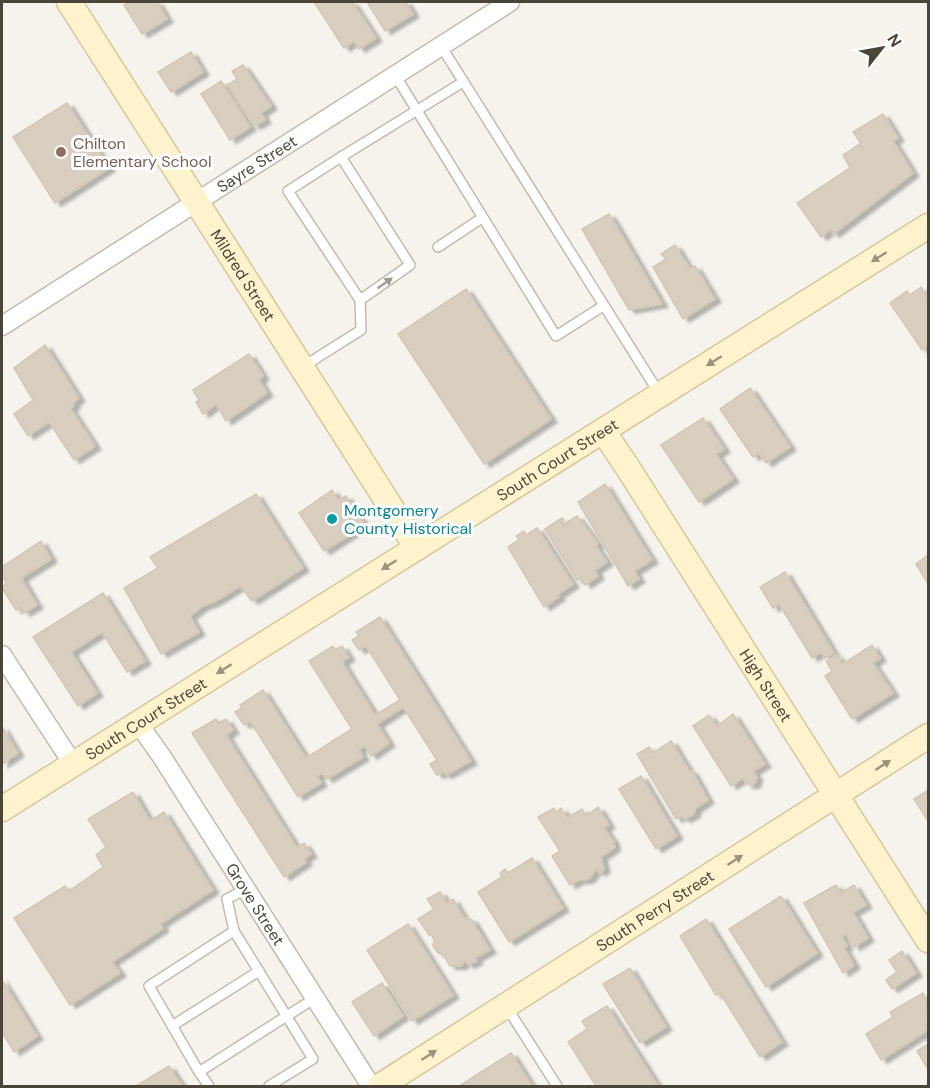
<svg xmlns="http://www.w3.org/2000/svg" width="930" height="1088" font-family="'DM Sans',sans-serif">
	<defs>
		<filter id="shadow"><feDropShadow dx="6" dy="3.5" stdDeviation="1.5" flood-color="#0004"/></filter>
	</defs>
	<rect width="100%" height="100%" fill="#f6f3ec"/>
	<g fill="#d8cfc1" stroke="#d3c7b4" stroke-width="1.5" filter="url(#shadow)">
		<polygon points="130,2 157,2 167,19 142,34 124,5"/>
		<polygon points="314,2 352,2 376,38 359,49 354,41 344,48"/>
		<polygon points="367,2 406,2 413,14 385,31"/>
		<polygon points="191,52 203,72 171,92 158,72"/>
		<polygon points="243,65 271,106 261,113 265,120 254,126 228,85 237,79 232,71"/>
		<polygon points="221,81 250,127 230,140 201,94"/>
		<polygon points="67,103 109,168 55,203 13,137"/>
		<polygon points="883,114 898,138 893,141 913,173 833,234 831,229 821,237 797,203 850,168 843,155 861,143 853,132"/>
		<polygon points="609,214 620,232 662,304 629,310 582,229"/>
		<polygon points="675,245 690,269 695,266 715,299 683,319 653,267 666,259 661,254"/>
		<polygon points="921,287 928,298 928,345 922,350 890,303 907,291 910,295"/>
		<polygon points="466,289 551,419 484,464 398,334"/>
		<polygon points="45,345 79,398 73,403 74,406 70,408 95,446 74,460 49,422 28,436 14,414 33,400 14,368"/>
		<polygon points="249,354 263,376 259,380 267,393 226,421 216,404 203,414 196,402 199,400 193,390"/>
		<polygon points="750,388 790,447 766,463 759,453 753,457 720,409"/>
		<polygon points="703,418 724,449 716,454 733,479 699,502 661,445"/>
		<polygon points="605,484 652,560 634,571 639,579 628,586 578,502"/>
		<polygon points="332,490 338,500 346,496 365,525 324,551 299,513"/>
		<polygon points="256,494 303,568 252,601 240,586 214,602 203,606 190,616 199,632 161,654 124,588 158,568 150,557"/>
		<polygon points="577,516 598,544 596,546 607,562 595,570 598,576 585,585 581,578 577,580 545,529 562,518 564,520 562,522 563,525"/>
		<polygon points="537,528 573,584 557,595 559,597 544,607 508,547 519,540 516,536 524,531 526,535"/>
		<polygon points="41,541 51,559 21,578 37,605 24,613 21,607 16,610 2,588 6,583 2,576 2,567"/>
		<polygon points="928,555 928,584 916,564"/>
		<polygon points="785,572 834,653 825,658 821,652 812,658 779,604 773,608 760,587"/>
		<polygon points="103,593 145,661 127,672 102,632 71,652 97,693 78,706 33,637"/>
		<polygon points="380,617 471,761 446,775 443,772 437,775 430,764 437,760 403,707 377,724 389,743 371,756 365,746 359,750 363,757 327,779 322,773 317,776 321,783 298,797 250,721 244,725 235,712 242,708 240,705 263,690 306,758 352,729 309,661 333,646 335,650 342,646 349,657 342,662 375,715 400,700 366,646 359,650 352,640 359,636 356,632"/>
		<polygon points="872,645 880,658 873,663 893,693 852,719 825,676 832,671 826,661 837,655 843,664"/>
		<polygon points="733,714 765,764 753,771 757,778 755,779 756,782 751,786 749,783 747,785 743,778 731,786 693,726 709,715 717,726"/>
		<polygon points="216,719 219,723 226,719 233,730 226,735 297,848 304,843 311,854 304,859 306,862 284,877 192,733"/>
		<polygon points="2,727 18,753 2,764"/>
		<polygon points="671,741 690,772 692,771 708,800 695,809 694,814 685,819 681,816 676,819 637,754 649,747 653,753"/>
		<polygon points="641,776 677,836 656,849 619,789"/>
		<polygon points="928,790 928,821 914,799"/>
		<polygon points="133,792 150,821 164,812 213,890 160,924 163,928 112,962 120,973 70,1005 14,918 65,886 69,891 103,867 96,855 106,847 88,819"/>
		<polygon points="598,807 609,825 604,828 614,842 613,843 615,847 601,857 604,869 599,873 597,868 590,878 586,880 579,880 570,885 552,856 560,851 538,817 554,808 556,812 561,808 567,818 582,809 586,816"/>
		<polygon points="532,858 563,908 509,942 478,892 502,877 500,873 505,869 508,873"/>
		<polygon points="836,885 841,893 854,885 866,905 853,912 868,938 854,947 846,934 842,937 847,946 844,948 854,965 843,973 804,903"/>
		<polygon points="440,892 447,903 453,899 464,918 472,920 490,950 475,958 477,961 468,965 465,960 461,966 450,966 443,954 438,953 435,949 433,946 434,940 431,934 429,935 418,919 434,909 427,899"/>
		<polygon points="781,896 817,953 766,987 729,929"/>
		<polygon points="706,919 782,1042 760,1057 720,993 716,995 680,936"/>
		<polygon points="408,924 453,995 412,1021 367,950"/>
		<polygon points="902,951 916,973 892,989 886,980 897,972 889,960"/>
		<polygon points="630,968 666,1027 640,1043 603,984"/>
		<polygon points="2,980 37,1036 14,1052 2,1032"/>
		<polygon points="382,983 403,1016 374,1036 352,1002"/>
		<polygon points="923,993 928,1003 926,1006 928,1011 928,1030 881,1060 866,1034 893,1017 890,1012"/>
		<polygon points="607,1006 658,1086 596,1086 568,1042 587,1029 582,1021"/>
		<polygon points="928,1044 928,1069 917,1051"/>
		<polygon points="511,1053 532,1086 459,1086"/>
		<polygon points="169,1066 182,1086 136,1086"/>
	</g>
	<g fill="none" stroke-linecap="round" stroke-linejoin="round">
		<defs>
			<g id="lane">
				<polyline points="441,46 659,393"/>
				<polyline points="395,75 556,336 603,306"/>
				<polyline points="341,157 463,82"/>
				<polyline points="438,247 482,218"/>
				<polyline points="304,366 361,330 360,300 288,191 341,157 410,265 360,300"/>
				<polyline points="234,931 227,899 246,889"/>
				<polyline points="506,1006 557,1086"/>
				<polyline points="172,1026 259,971"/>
				<polyline points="199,1072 149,986 234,931 313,1059 269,1086"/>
				<polyline points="209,1086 199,1072 315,998"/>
			</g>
			<g id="street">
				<path id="s1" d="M 2,326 L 510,2"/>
				<polyline points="2,655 73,764"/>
				<path id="s2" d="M 138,723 L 162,757 L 371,1086"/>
			</g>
			<g id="secondary">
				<path id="s3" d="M 69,2 L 417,548"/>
				<path id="s4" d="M 603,431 L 626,465 L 928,940"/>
				<path id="s5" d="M 2,809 L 928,226"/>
				<path id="s6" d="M 380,1086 L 928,736"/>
			</g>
		</defs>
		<use href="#lane" stroke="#c2bbae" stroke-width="12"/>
		<use href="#street" stroke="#c2bbae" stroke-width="21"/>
		<use href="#secondary" stroke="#d6c79b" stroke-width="27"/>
		<use href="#lane" stroke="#fff" stroke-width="9"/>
		<use href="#street" stroke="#fff" stroke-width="18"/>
		<use href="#secondary" stroke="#fff3cd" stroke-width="24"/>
	</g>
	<defs><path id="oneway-solid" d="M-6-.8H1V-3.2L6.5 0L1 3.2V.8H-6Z" transform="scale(1.5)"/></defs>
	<g fill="#9c937c">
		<use href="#oneway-solid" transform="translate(879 257) rotate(148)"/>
		<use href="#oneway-solid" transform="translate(714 361) rotate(148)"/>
		<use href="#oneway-solid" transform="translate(389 565) rotate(148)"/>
		<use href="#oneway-solid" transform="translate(224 669) rotate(148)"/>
		<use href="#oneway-solid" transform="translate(883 765) rotate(-33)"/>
		<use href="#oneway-solid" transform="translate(735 860) rotate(-33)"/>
		<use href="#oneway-solid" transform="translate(429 1055) rotate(-33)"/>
	</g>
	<use fill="#9c9892" href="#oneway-solid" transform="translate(385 283) rotate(-35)"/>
	<circle fill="#8d6e63" stroke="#fff" stroke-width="2" cx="61" cy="152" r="6"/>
	<circle fill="#0f9aa8" stroke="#fff" stroke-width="2" cx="332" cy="519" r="6"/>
	<g text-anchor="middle" stroke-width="6" stroke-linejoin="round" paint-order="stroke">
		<g font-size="16" fill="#785e54" stroke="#fff" text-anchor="start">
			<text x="73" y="149">Chilton<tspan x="73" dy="18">Elementary School</tspan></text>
		</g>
		<g font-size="16" fill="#4b4439" stroke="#fff">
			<text dy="6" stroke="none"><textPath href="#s1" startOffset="302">Sayre Street</textPath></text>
			<text dy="6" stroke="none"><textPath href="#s3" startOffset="324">Mildred Street</textPath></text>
			<text dy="6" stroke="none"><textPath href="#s5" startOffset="656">South Court Street</textPath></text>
			<text dy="6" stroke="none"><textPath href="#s4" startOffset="302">High Street</textPath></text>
			<text dy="6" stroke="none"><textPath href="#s5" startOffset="170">South Court Street</textPath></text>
			<text dy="6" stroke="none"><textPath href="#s2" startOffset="216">Grove Street</textPath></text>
			<text dy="6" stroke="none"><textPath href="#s6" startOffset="326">South Perry Street</textPath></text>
		</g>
		<g font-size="16" fill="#0d838f" stroke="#fff" text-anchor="start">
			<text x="344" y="516">Montgomery<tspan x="344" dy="18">County Historical</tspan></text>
		</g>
	</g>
	<rect width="930" height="1088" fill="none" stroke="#4b4439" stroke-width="6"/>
	<g transform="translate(882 48) rotate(59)" stroke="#ffffff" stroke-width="4.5" paint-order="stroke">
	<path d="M0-4.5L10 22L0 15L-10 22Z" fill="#4b4439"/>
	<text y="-9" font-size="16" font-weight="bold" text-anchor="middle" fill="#4b4439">N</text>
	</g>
</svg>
